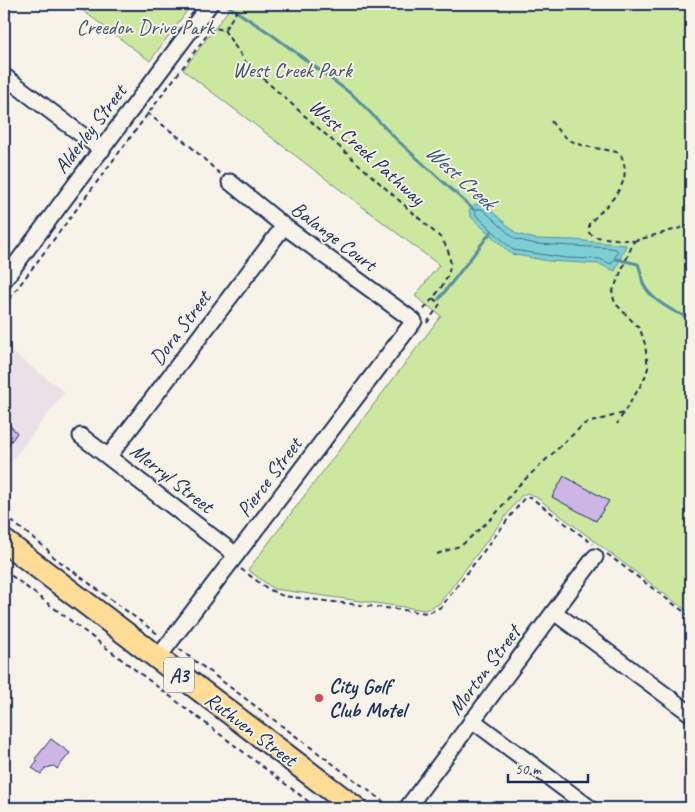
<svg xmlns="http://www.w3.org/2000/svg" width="695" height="812" font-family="Caveat,sans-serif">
	<rect width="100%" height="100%" fill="#f7f3e8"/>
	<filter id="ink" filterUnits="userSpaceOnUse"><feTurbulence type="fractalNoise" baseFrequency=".02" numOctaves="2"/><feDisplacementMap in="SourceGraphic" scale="10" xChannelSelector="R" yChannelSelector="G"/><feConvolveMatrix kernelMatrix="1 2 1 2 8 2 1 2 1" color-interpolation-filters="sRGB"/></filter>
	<g filter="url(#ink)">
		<polygon fill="#eae1e7" points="4,346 65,392 4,471"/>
		<g fill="#cce79e" stroke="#748b7e">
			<polygon points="74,4 192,4 150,61"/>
			<polygon points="233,4 315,4 320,7 323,4 691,4 691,614 536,497 527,493 521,496 439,604 425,610 274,589 248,570 441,316 415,296 439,265 183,70"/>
		</g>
		<polygon fill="#7ecfd4" stroke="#568fa5" points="475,204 484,204 517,234 536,239 574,240 626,245 615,271 599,264 549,261 511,254 471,217 469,210"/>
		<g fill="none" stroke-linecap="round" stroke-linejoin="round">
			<polygon stroke="#436f8d" stroke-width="1" points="478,209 482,209 515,239 536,244 610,248 616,249 618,252 611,264 600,259 566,258 513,250 476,215 475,211"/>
			<g stroke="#568fa5" stroke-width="3">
				<polyline points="225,4 271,34 354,96 396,139 474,210"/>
				<path d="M 616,259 L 638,264 C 641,270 641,277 643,283 C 649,299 676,314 691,318"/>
				<polyline points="439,299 491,232"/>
			</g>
		</g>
		<g fill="#cdb6e6" stroke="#1b2f5e">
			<polygon points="4,419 17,433 4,451"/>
			<polygon points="564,476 609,501 596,521 552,497"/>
			<polygon points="51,739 70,753 57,769 54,766 46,768 41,774 32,768 38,761 35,759"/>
		</g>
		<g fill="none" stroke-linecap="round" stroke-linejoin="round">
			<defs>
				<g id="minor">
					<polyline points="4,76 102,150"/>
					<polyline points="4,280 210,4"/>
					<polyline points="81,436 236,555"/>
					<polyline points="109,456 284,226"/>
					<polyline points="554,612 691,714"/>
					<polyline points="157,659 414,321 284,226 230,182"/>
					<polyline points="472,720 590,808"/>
					<polyline points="407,808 595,557"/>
				</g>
				<polyline id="highway" points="4,541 355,808"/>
			</defs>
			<use href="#minor" stroke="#1b2f5e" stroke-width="19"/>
			<use href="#highway" stroke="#1b2f5e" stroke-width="26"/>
			<g stroke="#1b2f5e" stroke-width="2" stroke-dasharray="5 4" stroke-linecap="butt">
				<polyline points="225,29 241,4"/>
				<path d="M 224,30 L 247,64 L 441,238 C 463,269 441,287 422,312"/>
				<polyline points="147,113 189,145 220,174"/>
				<path d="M 551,121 C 570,150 590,145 620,153 C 636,184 608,203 589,224 L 589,233 L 596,237 L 634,241 L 612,293 L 615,303 L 640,329 L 645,344 L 648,368 L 644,380 L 617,424"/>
				<polyline points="634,241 691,225"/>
				<polyline points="4,306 210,31 215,28 224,30"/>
				<polyline points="427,323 440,304 433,298"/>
				<polyline points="4,515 47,549 51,555 159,635"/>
				<polyline points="437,554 462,545 494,516 518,486 584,424 624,413"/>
				<polyline points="607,554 691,617"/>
				<polyline points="241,569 268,589 283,596 428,613 441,607 525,497 530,497 593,544"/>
				<polyline points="4,570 317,808"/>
				<polyline points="179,649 392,808"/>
			</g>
			<use href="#minor" stroke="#f7f3e8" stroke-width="15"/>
			<use href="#highway" stroke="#ffdd96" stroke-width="22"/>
		</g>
	</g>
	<circle fill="#d1495b" stroke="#f7f3e8" stroke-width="2" cx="319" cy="698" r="5"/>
	<g text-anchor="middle" stroke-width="4" stroke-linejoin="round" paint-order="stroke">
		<rect fill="#f7f3e8" stroke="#5d6a87" stroke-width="1" x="164" y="657.5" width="30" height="35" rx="4"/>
		<g font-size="20" font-weight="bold" fill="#1b2f5e">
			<text x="179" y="682">A3</text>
		</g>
		<g font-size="21" fill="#3e546b" stroke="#f7f3e8">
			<text x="145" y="34">Creedon Drive Park</text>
			<text x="292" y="77">West Creek Park</text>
		</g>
		<g font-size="21" fill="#1b2f5e" stroke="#f7f3e8">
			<text transform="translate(90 129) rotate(-53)" y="7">Alderley Street</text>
			<text transform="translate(367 152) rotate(42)" y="7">West Creek Pathway</text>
			<text transform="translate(334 236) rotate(37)" y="7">Balange Court</text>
			<text transform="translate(180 328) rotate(-53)" y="7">Dora Street</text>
			<text transform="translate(269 477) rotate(-53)" y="7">Pierce Street</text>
			<text transform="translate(172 478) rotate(38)" y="7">Merryl Street</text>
			<text transform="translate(484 670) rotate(-53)" y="7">Morton Street</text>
			<text transform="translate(251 729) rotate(37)" y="7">Ruthven Street</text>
		</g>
		<g font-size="21" font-weight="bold" fill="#1b2f5e" stroke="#f7f3e8" text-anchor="start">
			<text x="329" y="693">City Golf<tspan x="329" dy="24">Club Motel</tspan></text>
		</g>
		<g font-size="22" font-style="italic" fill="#34577c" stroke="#f7f3e8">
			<text transform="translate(461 176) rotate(42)" y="8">West Creek</text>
		</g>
	</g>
	<rect width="695" height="812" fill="none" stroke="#f7f3e8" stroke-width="20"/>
	<rect x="10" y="10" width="675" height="792" fill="none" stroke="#1b2f5e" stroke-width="2" filter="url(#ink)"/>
	<path d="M508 774v8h80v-8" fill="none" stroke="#1b2f5e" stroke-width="2.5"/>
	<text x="515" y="774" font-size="15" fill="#1b2f5e" stroke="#f7f3e8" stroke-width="4" paint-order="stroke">50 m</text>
</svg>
